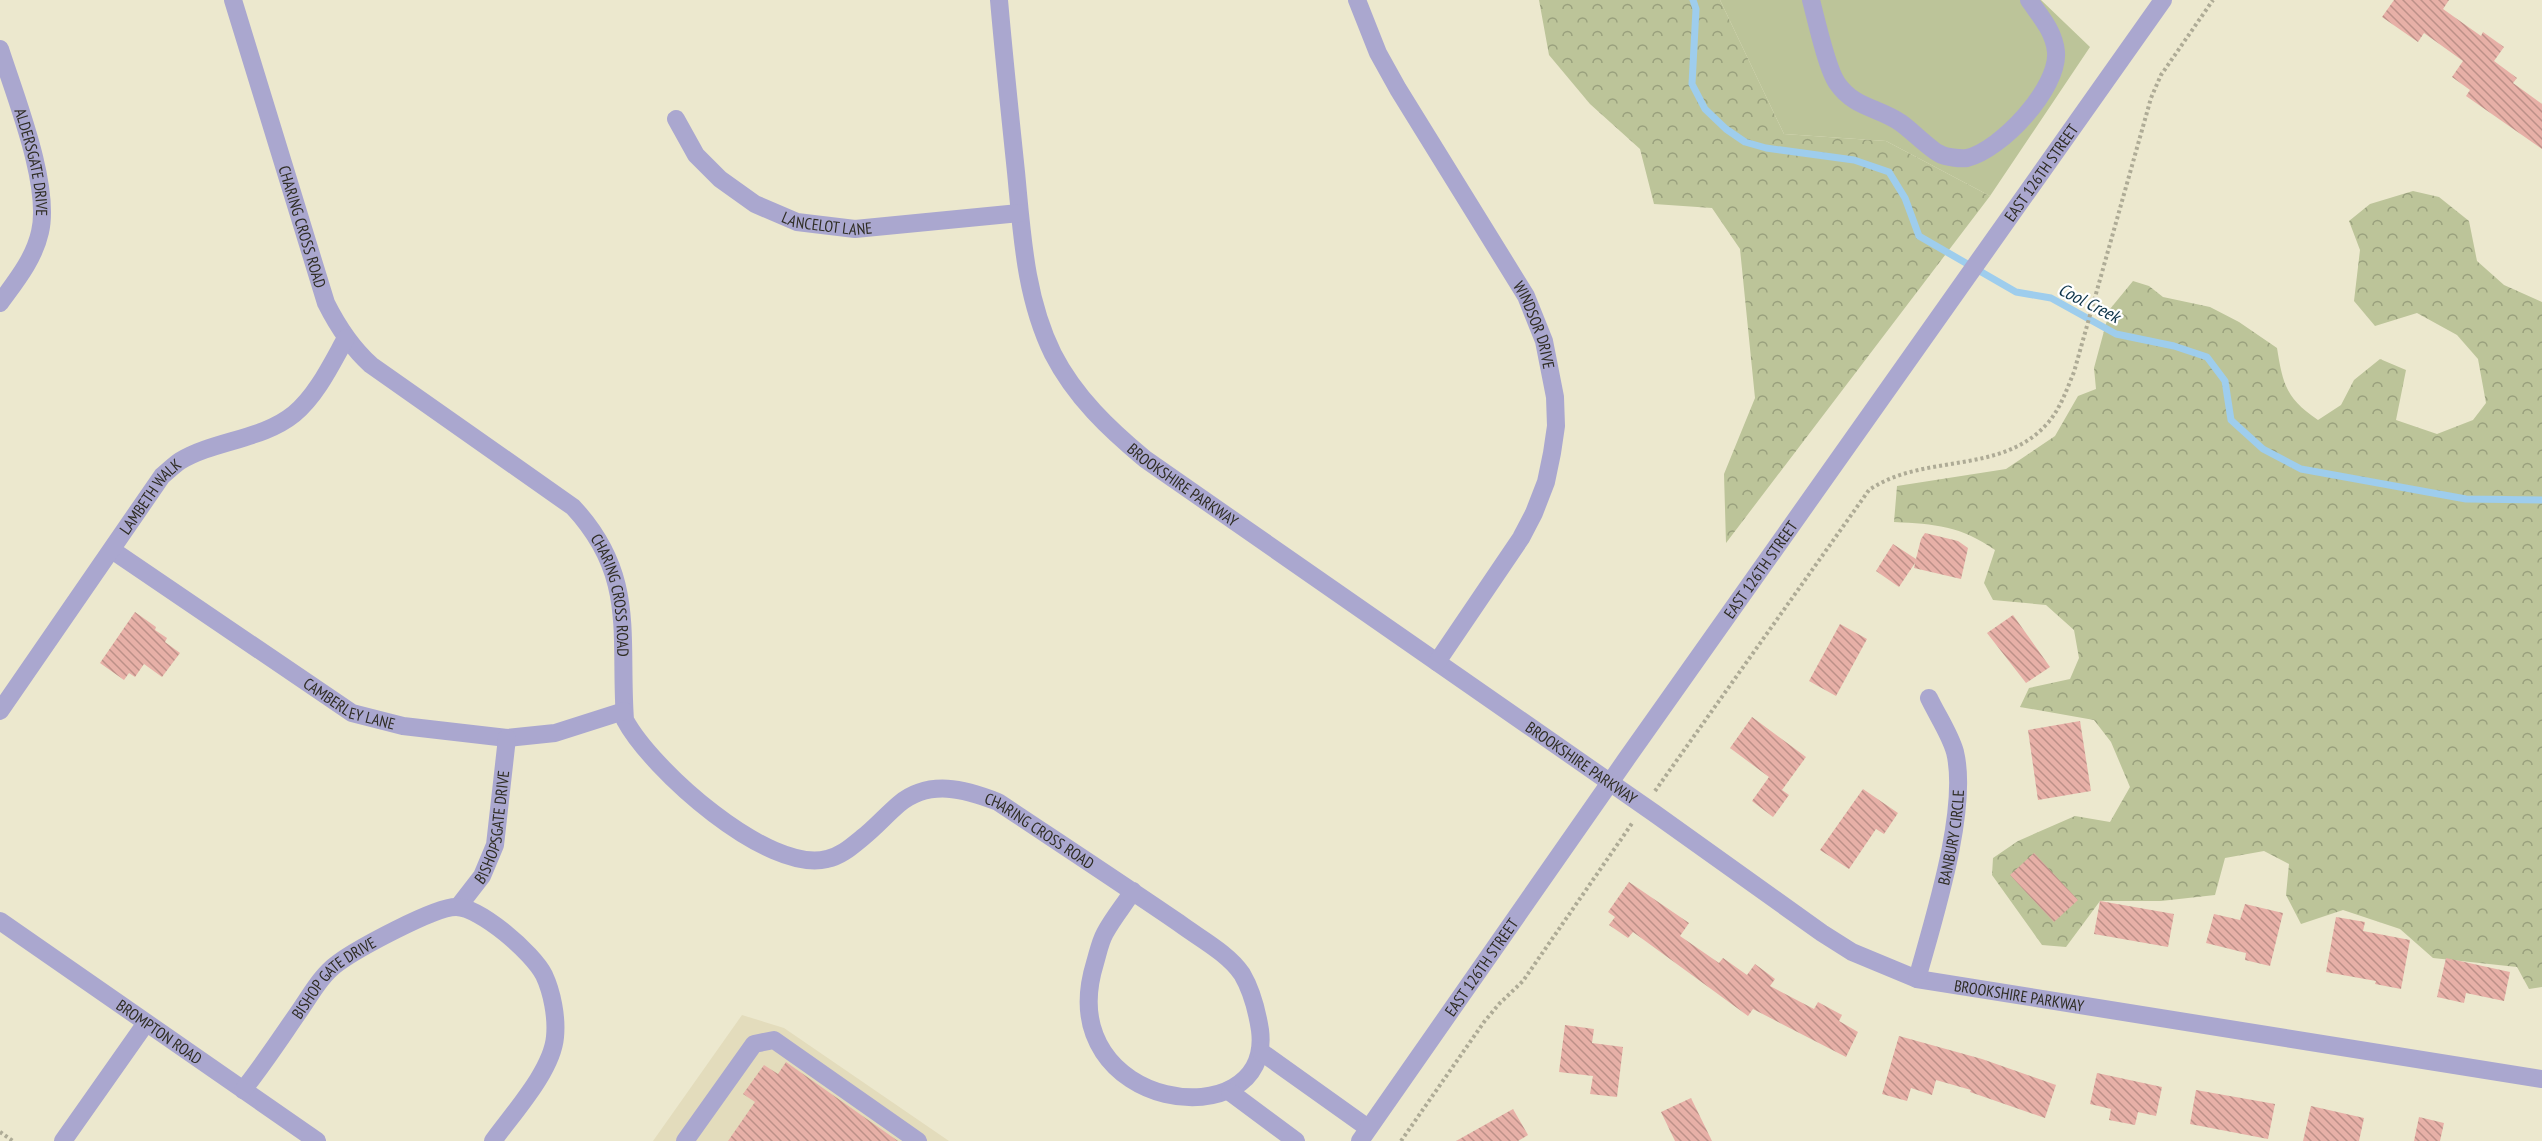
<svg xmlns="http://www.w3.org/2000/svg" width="2542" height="1141" font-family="'PT Sans Narrow',sans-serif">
	<defs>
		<pattern id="forest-crowns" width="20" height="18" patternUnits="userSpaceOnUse" patternTransform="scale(1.5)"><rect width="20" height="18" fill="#bcc499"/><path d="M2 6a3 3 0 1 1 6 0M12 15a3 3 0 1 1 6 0" fill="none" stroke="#99a07d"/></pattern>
		<pattern id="building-back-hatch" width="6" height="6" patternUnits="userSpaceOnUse" patternTransform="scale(1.5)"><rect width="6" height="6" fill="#e7b0a7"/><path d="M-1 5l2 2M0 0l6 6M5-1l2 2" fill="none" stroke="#bc9088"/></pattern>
	</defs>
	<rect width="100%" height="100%" fill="#ece8ce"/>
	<polygon fill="#e3dcbc" points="742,1015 784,1028 949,1141 653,1141"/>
	<polygon fill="#bcc499" points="1720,0 2041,0 2090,47 1990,196 1886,141 1784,134"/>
	<g fill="url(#forest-crowns)">
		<polygon points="1539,0 1720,0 1784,134 1886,141 1990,196 1726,543 1724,474 1755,398 1740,249 1712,208 1654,204 1640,149 1590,104 1549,55"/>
		<path d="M 2413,191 L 2439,197 L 2469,221 L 2477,261 L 2504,285 L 2542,302 L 2542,987 L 2529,989 L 2517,967 L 2433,958 L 2400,929 L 2343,910 L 2301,924 L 2286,895 L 2289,864 L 2264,851 L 2225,858 L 2215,895 L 2161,901 L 2100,901 L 2066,947 L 2042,945 L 1992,875 L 1993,858 L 2018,841 L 2075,816 L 2110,822 L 2130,787 L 2111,742 L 2094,720 L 2020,707 L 2029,688 L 2070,679 L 2079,658 L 2074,630 L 2046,605 L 1993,600 L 1984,583 L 1995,550 C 1961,526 1935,524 1894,522 L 1897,486 L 2006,469 L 2055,436 L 2078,396 L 2096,389 L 2094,368 L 2110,309 L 2133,281 L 2149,286 L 2163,297 L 2210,307 L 2239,322 L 2277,348 C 2283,385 2286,398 2318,420 L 2341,405 L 2354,380 L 2380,359 L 2406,370 L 2396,420 L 2437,434 L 2473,420 L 2486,403 L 2478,359 L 2457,335 L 2417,313 L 2375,326 L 2354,301 L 2360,250 L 2349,221 L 2370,204 Z"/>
	</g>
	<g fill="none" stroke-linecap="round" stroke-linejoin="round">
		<polyline stroke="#9ecded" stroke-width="7" points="1693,0 1696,9 1692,84 1705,109 1726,129 1745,142 1766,148 1854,160 1889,172 1905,198 1919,236 2016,292 2051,298 2116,334 2174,346 2207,357 2225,381 2231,420 2263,449 2301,469 2466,499 2542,500"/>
	</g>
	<g fill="url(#building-back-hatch)">
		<polygon points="2394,0 2449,0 2443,9 2481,36 2483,32 2504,47 2494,61 2517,78 2513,83 2542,104 2542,149 2466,96 2470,90 2452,77 2463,61 2424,33 2418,42 2382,17"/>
		<polygon points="1925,533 1958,541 1968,548 1961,579 1914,568 1915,563 1899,587 1876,571 1893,544 1916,559 1921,539"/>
		<polygon points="135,612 156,627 155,630 167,638 165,642 180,653 162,677 144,664 135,677 129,673 124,680 100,663"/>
		<polygon points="2013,615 2050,667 2026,683 1987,633"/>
		<polygon points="1840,624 1867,639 1836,696 1809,681"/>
		<polygon points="1752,717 1806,757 1782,790 1789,795 1773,817 1752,801 1769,777 1730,748"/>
		<polygon points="2080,721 2091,791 2038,800 2028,730"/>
		<polygon points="1863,789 1898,813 1884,834 1876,829 1849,869 1820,850"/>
		<polygon points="2034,853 2078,900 2054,922 2010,875"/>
		<polygon points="1629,882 1689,923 1680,936 1719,963 1723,958 1747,975 1755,964 1775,979 1770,986 1814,1009 1818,1002 1842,1015 1839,1021 1858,1032 1846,1057 1753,1009 1748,1016 1633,932 1628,938 1609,925 1615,917 1608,912"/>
		<polygon points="2100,901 2174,914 2168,947 2094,934"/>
		<polygon points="2245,904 2283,913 2270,966 2245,960 2246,953 2206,943 2214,914 2240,920"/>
		<polygon points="2336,917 2365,922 2363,931 2410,940 2401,989 2375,984 2376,981 2326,972"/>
		<polygon points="2446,958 2510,972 2504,1001 2466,993 2464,1003 2437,997"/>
		<polygon points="1565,1025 1594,1029 1592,1043 1623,1047 1617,1097 1590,1094 1593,1076 1559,1072"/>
		<polygon points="1899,1036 1982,1059 2056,1085 2045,1118 1970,1092 1971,1090 1936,1080 1932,1095 1911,1088 1907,1101 1882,1094"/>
		<polygon points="786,1062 898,1141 728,1141 755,1102 743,1094 764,1065 778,1074"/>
		<polygon points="2097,1073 2162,1087 2156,1116 2138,1112 2135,1125 2109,1120 2111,1109 2090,1104"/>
		<polygon points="2196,1090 2275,1104 2268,1139 2190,1124"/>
		<polygon points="1691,1098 1712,1141 1675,1141 1661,1112"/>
		<polygon points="2311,1106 2364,1118 2359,1141 2303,1141"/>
		<polygon points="1513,1109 1528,1135 1518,1141 1456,1141"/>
		<polygon points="2419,1117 2444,1123 2440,1141 2414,1141"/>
	</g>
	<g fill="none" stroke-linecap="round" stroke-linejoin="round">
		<g stroke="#aeab96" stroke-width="4" stroke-dasharray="3 3" stroke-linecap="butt">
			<path d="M 1655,791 L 1869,490 C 1923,453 2000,475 2046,425 C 2060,410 2066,391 2074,372 L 2151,98 L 2161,75 L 2213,0"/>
			<polyline points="0,1132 13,1141"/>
			<polyline points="1401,1141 1484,1022 1499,1004 1523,981 1633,822"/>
		</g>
		<g stroke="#aaa7cf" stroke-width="18">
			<path id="s1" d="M 233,0 L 326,303 C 338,327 351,347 371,365 L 573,507 C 637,576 619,635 625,720 C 651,769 768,874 827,859 C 841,856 851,847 862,838 C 875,828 886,815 899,804 C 929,779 965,789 998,802 C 1058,842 1119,882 1179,923 C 1199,938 1228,953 1242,974 C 1252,991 1257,1011 1260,1030 C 1274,1141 1049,1112 1095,963 C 1098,953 1100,942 1105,933 C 1113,918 1124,905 1133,891"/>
			<path id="s2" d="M 999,0 C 1004,57 1010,115 1016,172 C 1022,234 1025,297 1053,354 C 1075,397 1109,429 1145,459 L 1654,813 L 1822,933 L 1852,952 L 1917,979 L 2542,1079"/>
			<path id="s3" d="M 1357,0 L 1378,53 L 1398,89 L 1526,296 L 1544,341 L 1555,397 L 1556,426 L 1552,453 L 1546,482 L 1534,513 L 1521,538 L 1437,662"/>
			<path d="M 1811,0 C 1816,19 1827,69 1837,83 C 1854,108 1878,107 1901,123 C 1911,130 1932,151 1940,154 C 1945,157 1961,159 1967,158 C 2001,150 2059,88 2056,52 C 2054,31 2040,16 2029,0"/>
			<path id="s4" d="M 0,49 C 15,96 51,185 40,232 C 34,259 16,281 0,303"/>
			<path id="s5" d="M 676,119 L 696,155 L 720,179 L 755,204 L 797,222 L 855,229 L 1019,213"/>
			<path id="s6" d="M 112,550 L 352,713 L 403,726 L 507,738 L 555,733 L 624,711"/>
			<path id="s7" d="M 0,711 L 162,476 C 168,471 174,465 180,461 C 215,440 262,440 294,414 C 317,395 332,363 346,338"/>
			<path id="s8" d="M 458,907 L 482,876 L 495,845 L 507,738"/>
			<path id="s9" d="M 0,921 L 317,1141"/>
			<path id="s10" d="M 1917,979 C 1933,921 1969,810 1955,752 C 1950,734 1937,715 1929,698"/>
			<polyline points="1260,1051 1368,1128"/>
			<path id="s11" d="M 243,1090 C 263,1065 280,1039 298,1013 C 310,996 321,975 338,963 C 357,949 434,907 456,907 C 480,907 533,953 544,975 C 552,992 557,1017 555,1037 C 552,1071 513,1113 493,1141"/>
			<polyline points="1230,1092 1296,1141"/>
			<polyline points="63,1141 146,1023"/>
			<polyline points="685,1141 754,1044 774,1040 918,1141"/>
			<path id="s12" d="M 1360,1141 L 1625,761 L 2163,0"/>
		</g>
	</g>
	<g text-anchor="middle" stroke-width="4.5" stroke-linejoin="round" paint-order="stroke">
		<g font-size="16" fill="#2f2d24" stroke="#fff">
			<text dy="6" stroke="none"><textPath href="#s4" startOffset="118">ALDERSGATE DRIVE</textPath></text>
			<text dy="6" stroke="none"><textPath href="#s12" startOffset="1184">EAST 126TH STREET</textPath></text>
			<text dy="6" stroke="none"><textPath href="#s5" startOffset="194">LANCELOT LANE</textPath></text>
			<text dy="6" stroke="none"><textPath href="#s1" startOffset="237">CHARING CROSS ROAD</textPath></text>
			<text dy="6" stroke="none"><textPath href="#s3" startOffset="372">WINDSOR DRIVE</textPath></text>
			<text dy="6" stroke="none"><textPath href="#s2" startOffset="546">BROOKSHIRE PARKWAY</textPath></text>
			<text dy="6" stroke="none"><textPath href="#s7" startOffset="262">LAMBETH WALK</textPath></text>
			<text dy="6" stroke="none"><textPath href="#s12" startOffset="698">EAST 126TH STREET</textPath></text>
			<text dy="6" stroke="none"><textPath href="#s1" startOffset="740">CHARING CROSS ROAD</textPath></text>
			<text dy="6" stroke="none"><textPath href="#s6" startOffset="284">CAMBERLEY LANE</textPath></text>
			<text dy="6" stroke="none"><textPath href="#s2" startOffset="1032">BROOKSHIRE PARKWAY</textPath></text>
			<text dy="6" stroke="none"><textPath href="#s8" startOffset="90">BISHOPSGATE DRIVE</textPath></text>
			<text dy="6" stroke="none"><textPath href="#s1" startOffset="1368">CHARING CROSS ROAD</textPath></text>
			<text dy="6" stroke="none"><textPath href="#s10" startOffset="146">BANBURY CIRCLE</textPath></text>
			<text dy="6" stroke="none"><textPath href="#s12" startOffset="212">EAST 126TH STREET</textPath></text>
			<text dy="6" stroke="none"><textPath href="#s11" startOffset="146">BISHOP GATE DRIVE</textPath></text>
			<text dy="6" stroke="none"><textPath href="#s2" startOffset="1536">BROOKSHIRE PARKWAY</textPath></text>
			<text dy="6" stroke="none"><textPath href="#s9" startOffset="194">BROMPTON ROAD</textPath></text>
		</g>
		<g font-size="18" font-style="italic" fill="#0d3349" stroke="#fff">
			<text transform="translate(2089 303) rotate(27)" y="6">Cool Creek</text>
		</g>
	</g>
</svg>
